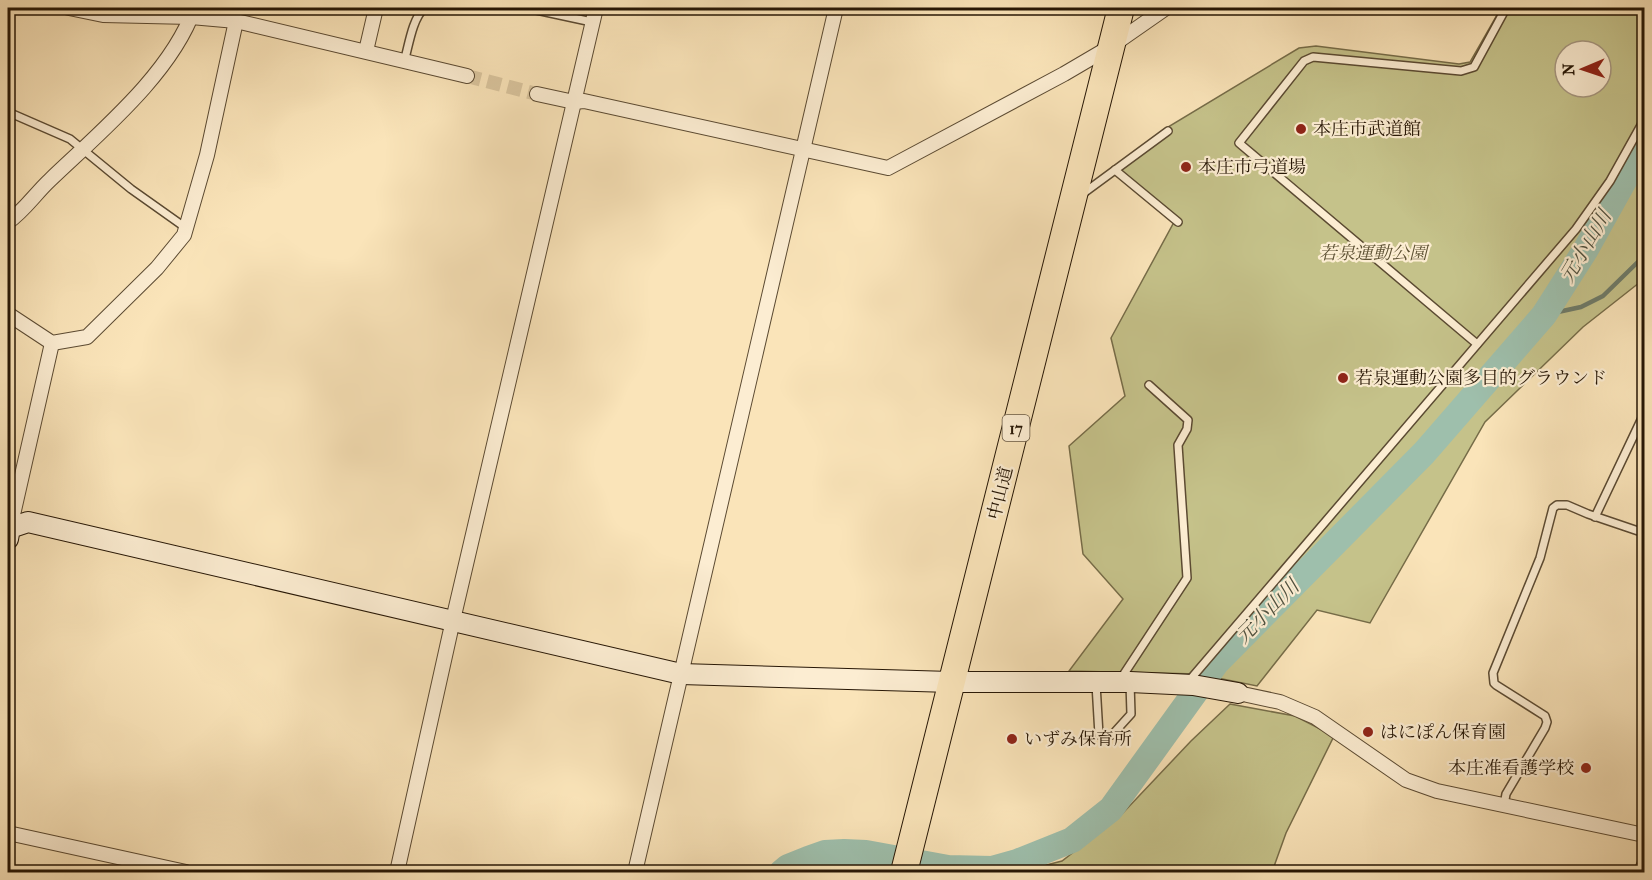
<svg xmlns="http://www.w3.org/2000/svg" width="1652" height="880" font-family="'IM FELL French Canon','Noto Serif JP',serif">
	<rect width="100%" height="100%" fill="#fae4b9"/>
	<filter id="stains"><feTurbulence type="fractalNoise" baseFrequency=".00333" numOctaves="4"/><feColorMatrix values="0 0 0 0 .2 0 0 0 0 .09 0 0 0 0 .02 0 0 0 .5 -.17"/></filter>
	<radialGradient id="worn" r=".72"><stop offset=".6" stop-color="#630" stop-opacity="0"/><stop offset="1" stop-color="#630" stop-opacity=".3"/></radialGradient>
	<g fill="#c5c28a" stroke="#766c48" stroke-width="1.5" fill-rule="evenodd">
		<path d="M 1501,8 L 1644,8 L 1644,279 L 1583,327 L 1485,422 L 1370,623 L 1317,610 L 1257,686 L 1198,674 L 1069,671 L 1123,599 L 1083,554 L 1069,446 L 1125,396 L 1111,338 L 1173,224 L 1178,218 L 1119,170 L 1171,133 L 1168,127 L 1299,48 L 1316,46 L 1459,64 L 1470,62 ZM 1565,51 L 1601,51 L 1601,87 L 1565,87 Z"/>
		<polygon points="1230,704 1295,716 1334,736 1286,833 1272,872 1019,872 1062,861 1121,815 1191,741"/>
	</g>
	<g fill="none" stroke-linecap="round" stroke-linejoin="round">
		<polyline stroke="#6e7b69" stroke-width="4.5" points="1544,315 1581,307 1603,296 1644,256"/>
		<polyline stroke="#9ebfac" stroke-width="26" points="782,872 788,867 808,859 825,853 844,852 866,853 948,868 992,869 1017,862 1072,840 1111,809 1217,662 1424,453 1544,315 1586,249 1644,145"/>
		<polyline stroke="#dac59e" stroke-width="14" stroke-dasharray="14 7" stroke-linecap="butt" points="467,76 537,94"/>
		<defs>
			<g id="lane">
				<polyline points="527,8 592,22"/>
				<path d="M 404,62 C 409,45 412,20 424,8"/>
				<polyline points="8,112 70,139 131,189 186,228"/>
				<polyline points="1115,170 1178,222"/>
				<polyline points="1081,195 1168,131"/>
				<polyline points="1477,344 1239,143 1304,61 1313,57 1461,71 1474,67 1506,8"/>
				<polyline points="1595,517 1642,418 1644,419"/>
				<polyline points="1120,680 1187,578 1178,445 1187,429 1188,420 1149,385"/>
				<polyline points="1188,682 1576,229 1610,181 1644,120"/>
				<polyline points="1096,684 1099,735 1112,735 1131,714 1130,683"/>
				<polyline points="1504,805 1506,794 1545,728 1547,722 1545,716 1496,685 1494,683 1493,673 1540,558 1553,508 1557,505 1567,505 1588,514 1644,533"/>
			</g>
			<g id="street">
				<polyline points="69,8 103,15 191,17 236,21 467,76"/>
				<polyline points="366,51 376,8"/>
				<polyline points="537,94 574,102 584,101 888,168 1064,74 1110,47 1166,8"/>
				<path d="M 8,222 C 24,211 35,194 50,180 C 99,133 171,74 194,9"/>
				<polyline points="8,314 52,343 87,337 157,268 184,235 207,155 236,21"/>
				<polyline points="10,528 52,343"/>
				<polyline points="1238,693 1280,702 1315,717 1406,780 1437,791 1644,835"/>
				<polyline points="8,833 186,872"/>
				<polyline points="397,872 453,620 596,8"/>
				<polyline points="635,872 836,8"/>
				<polyline points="1641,872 1644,865"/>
			</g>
			<polyline id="secondary" points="8,539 10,528 28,522 681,674 951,682 1130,682 1193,685 1238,693"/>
			<polyline id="highway" points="904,872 1121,8"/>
		</defs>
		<use href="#lane" stroke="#5b4a32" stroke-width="10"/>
		<use href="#street" stroke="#5b4a32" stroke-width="16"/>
		<use href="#secondary" stroke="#261605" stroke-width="22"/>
		<use href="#highway" stroke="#261605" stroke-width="28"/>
		<use href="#lane" stroke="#fcedd2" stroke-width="7"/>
		<use href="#street" stroke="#fcedd2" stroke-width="14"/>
		<use href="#secondary" stroke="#fcedd2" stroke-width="20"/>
		<use href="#highway" stroke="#fae4b9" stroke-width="26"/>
	</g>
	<g fill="#8f2418" stroke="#fcedd2" stroke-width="2">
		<circle cx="1301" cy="129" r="6"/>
		<circle cx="1186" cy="167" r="6"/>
		<circle cx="1343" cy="378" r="6"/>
		<circle cx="1368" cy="732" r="6"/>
		<circle cx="1012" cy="739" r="6"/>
		<circle cx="1586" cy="768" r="6"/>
	</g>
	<g text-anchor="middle" stroke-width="4.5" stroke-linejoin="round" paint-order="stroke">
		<rect fill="#fcedd2" stroke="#665642" stroke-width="1.5" x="1002.5" y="415" width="27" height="26" rx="4.5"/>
		<g font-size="16" font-weight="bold" fill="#261605">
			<text x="1016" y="434">17</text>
		</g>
		<g font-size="18" fill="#261605" stroke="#fcedd2" text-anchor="start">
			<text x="1313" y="135">本庄市武道館</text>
			<text x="1198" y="173">本庄市弓道場</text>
			<text x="1355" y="384">若泉運動公園多目的グラウンド</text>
			<text x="1380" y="738">はにぽん保育園</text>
			<text x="1024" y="745">いずみ保育所</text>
			<text x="1574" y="774" text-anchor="end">本庄准看護学校</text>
		</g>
		<g font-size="18" font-style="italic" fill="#5e5234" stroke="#fcedd2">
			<text x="1373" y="259">若泉運動公園</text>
		</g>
		<g font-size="18" fill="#261605" stroke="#fcedd2">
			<text transform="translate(1000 493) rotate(-76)" y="6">中山道</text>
		</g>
		<g font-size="20" font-style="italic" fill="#50513f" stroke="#fcedd2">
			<text transform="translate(1585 246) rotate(-59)" y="7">元小山川</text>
			<text transform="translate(1267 611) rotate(-45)" y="7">元小山川</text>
		</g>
	</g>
	<rect width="1652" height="880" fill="none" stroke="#fae4b9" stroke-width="30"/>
	<rect x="9" y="9" width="1634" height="862" fill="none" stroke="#261605" stroke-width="3"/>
	<rect x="15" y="15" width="1622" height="850" fill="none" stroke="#261605" stroke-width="1.5"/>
	<g transform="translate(1583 69) rotate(268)"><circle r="28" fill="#fcedd2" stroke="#a69780" stroke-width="1.5"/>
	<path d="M0-4.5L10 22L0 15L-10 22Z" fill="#8f2418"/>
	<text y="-9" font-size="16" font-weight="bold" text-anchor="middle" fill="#261605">N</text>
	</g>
	<rect width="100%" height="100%" filter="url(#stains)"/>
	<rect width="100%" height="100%" fill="url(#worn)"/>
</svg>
